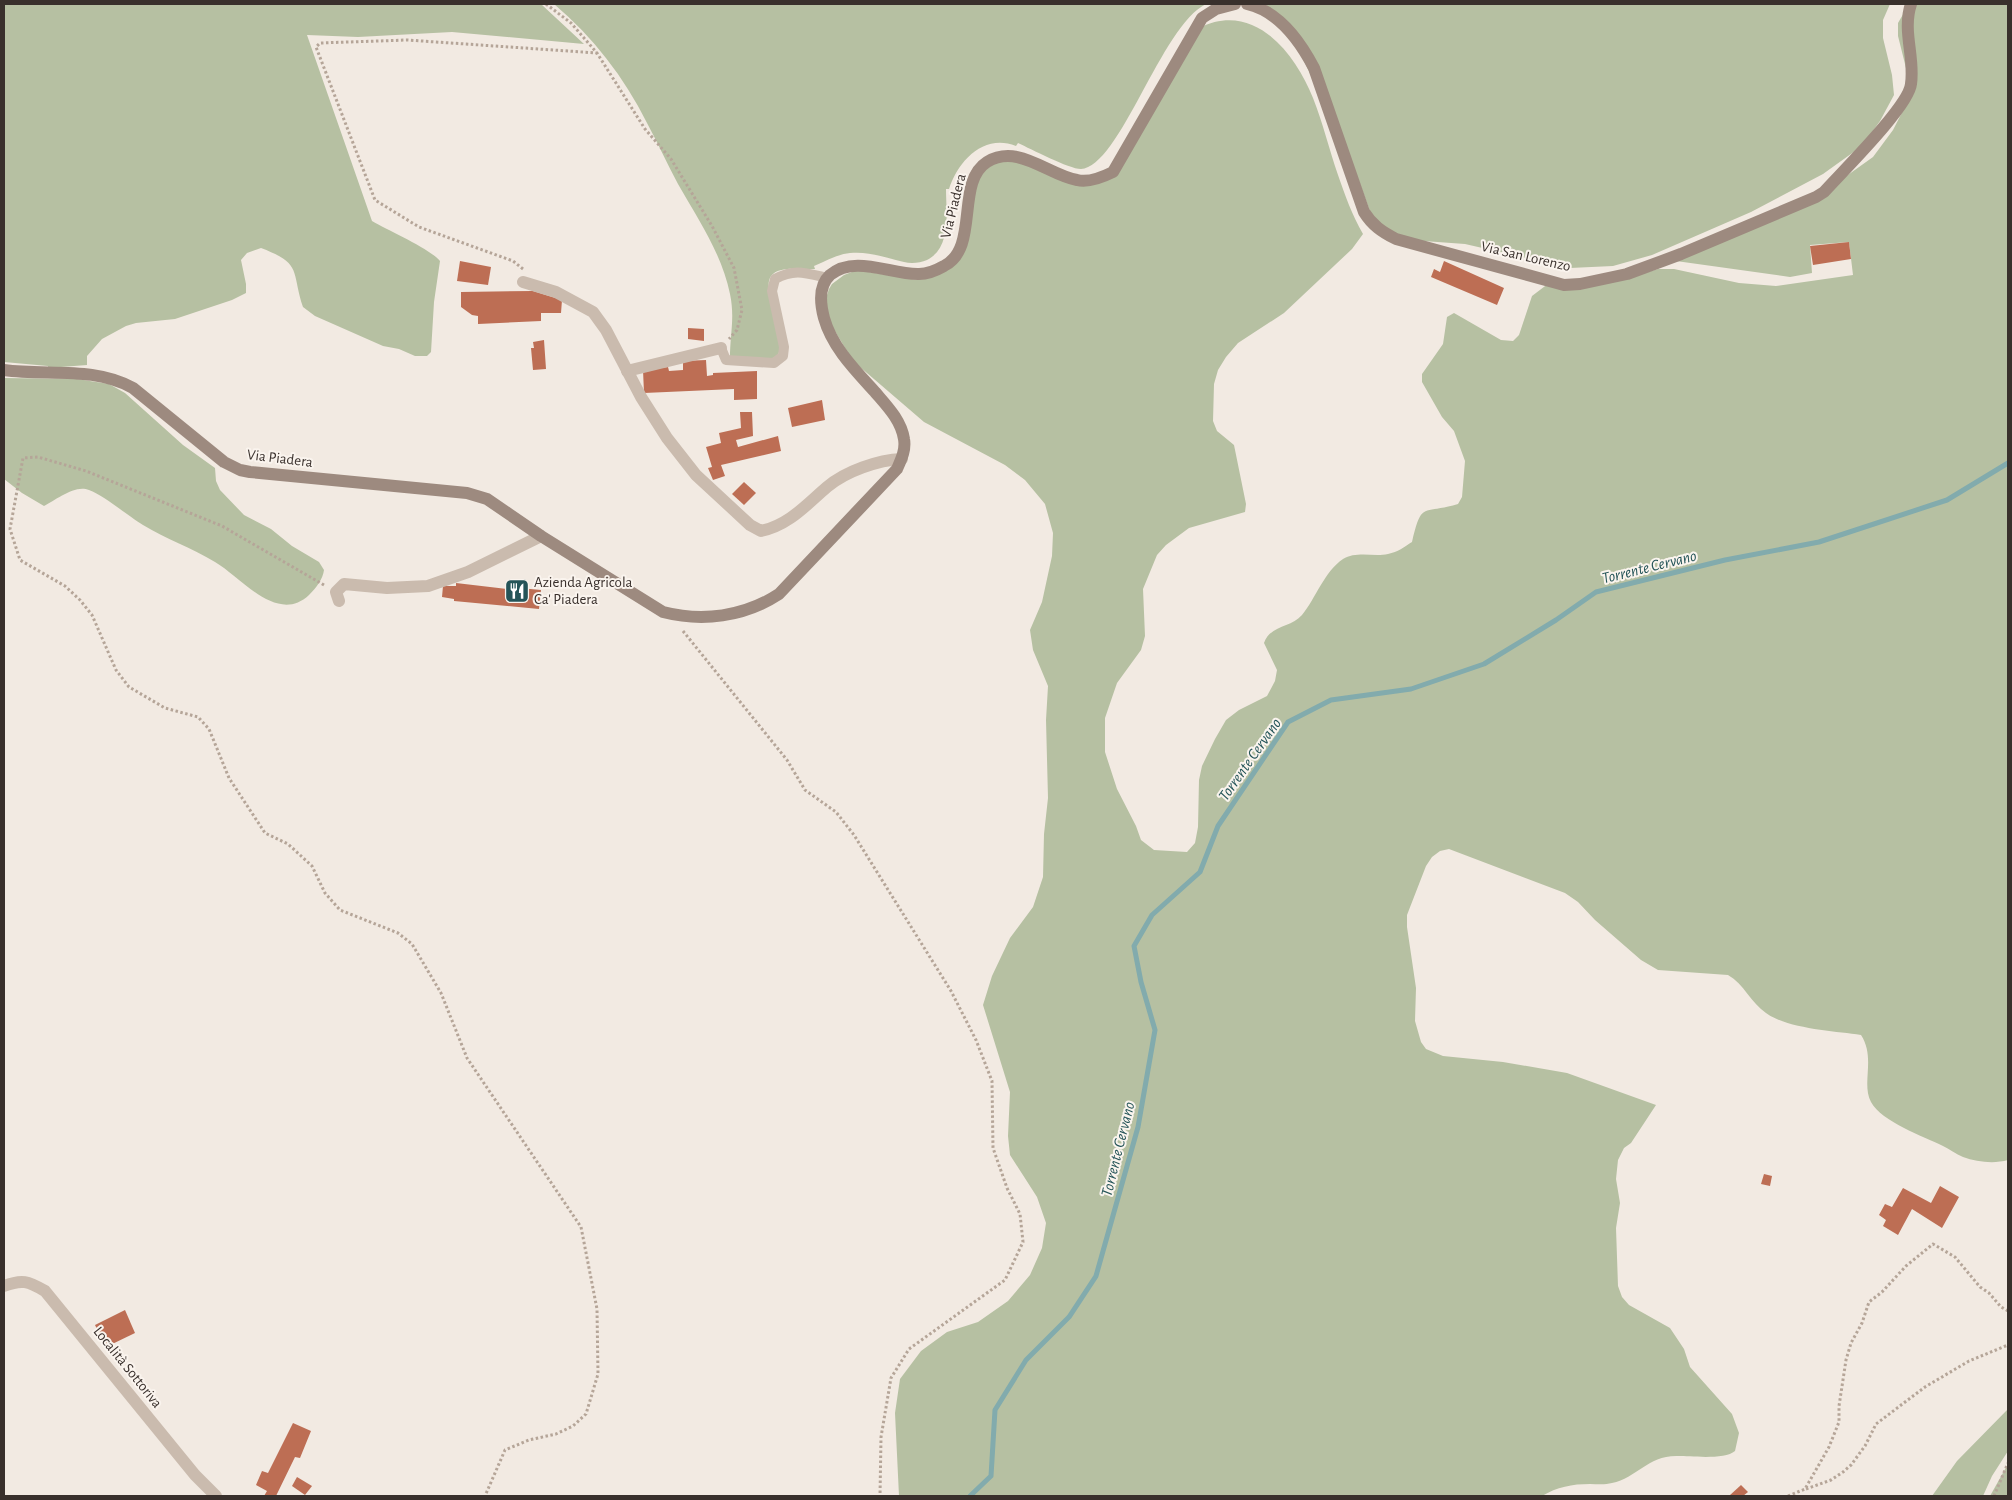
<svg xmlns="http://www.w3.org/2000/svg" width="2012" height="1500" font-family="'Alegreya Sans',sans-serif">
	<rect width="100%" height="100%" fill="#f2eae2"/>
	<g fill="#b6c0a2">
		<path d="M 4,4 L 541,4 L 584,44 L 452,32 L 358,37 L 307,35 L 372,221 C 389,231 429,248 440,261 L 434,302 L 431,352 L 427,356 L 415,356 L 399,349 L 383,346 L 315,316 L 303,307 C 291,271 303,264 261,248 L 247,253 L 241,260 L 246,284 L 246,293 L 232,300 L 175,319 L 136,323 L 126,326 L 102,339 L 87,356 L 87,365 L 48,368 L 48,366 L 4,362 Z"/>
		<path d="M 554,4 L 1206,4 C 1161,26 1120,167 1081,169 C 1069,169 1031,149 1018,143 L 1016,146 C 984,133 958,161 949,189 L 946,189 C 946,213 952,247 927,260 C 920,263 911,264 904,262 C 886,258 869,251 850,253 C 838,254 826,261 814,266 L 815,269 C 799,270 765,262 769,289 L 780,349 L 778,355 L 772,359 L 730,358 C 730,334 735,318 730,294 C 722,254 698,219 678,184 C 667,164 658,143 647,123 C 624,77 593,37 554,4 Z"/>
		<polygon points="1265,4 1890,4 1883,20 1883,38 1892,75 1894,95 1880,121 1862,146 1823,174 1751,212 1652,255 1613,266 1570,268 1465,244 1410,240 1375,225 1352,162 1286,23"/>
		<path d="M 1909,4 L 2008,4 L 2008,1160 C 1994,1164 1977,1162 1963,1157 C 1956,1154 1949,1149 1943,1146 C 1923,1136 1882,1122 1871,1102 C 1861,1083 1876,1058 1861,1035 C 1834,1031 1788,1029 1766,1013 C 1751,1003 1744,984 1728,975 L 1658,970 L 1641,960 L 1595,920 L 1578,902 L 1565,893 L 1449,849 L 1440,851 L 1432,857 L 1426,866 L 1407,915 L 1407,927 L 1416,988 L 1415,1021 L 1421,1042 L 1426,1049 L 1443,1056 L 1503,1062 L 1567,1073 L 1656,1105 L 1631,1143 L 1624,1148 L 1618,1160 L 1616,1179 L 1620,1203 L 1616,1228 L 1618,1286 L 1622,1297 L 1629,1305 L 1670,1328 L 1684,1349 L 1690,1367 L 1732,1414 L 1739,1433 L 1735,1451 C 1725,1460 1691,1456 1678,1456 C 1648,1455 1637,1478 1612,1483 C 1605,1485 1597,1484 1590,1484 C 1572,1484 1557,1487 1542,1496 L 899,1496 L 895,1413 L 900,1379 L 921,1351 L 947,1332 L 978,1322 L 1008,1301 L 1030,1275 L 1042,1248 L 1046,1223 L 1037,1197 L 1010,1155 L 1008,1136 L 1010,1092 L 983,1005 L 992,976 L 1010,938 L 1033,907 L 1043,877 L 1044,834 L 1048,798 L 1046,720 L 1048,686 L 1033,650 L 1030,630 L 1042,602 L 1052,556 L 1053,533 L 1045,504 L 1025,480 L 1005,465 L 924,422 L 853,361 L 827,318 L 827,295 L 829,289 L 832,284 L 844,275 L 857,270 L 917,280 L 953,263 L 972,174 L 1004,156 L 1070,182 L 1111,169 L 1199,28 C 1254,0 1295,53 1313,98 C 1323,123 1329,149 1338,175 C 1345,195 1352,215 1363,234 L 1352,249 L 1284,313 L 1238,343 L 1226,357 L 1218,370 L 1214,384 L 1213,421 L 1217,431 L 1234,445 L 1246,504 L 1245,512 L 1189,528 L 1166,545 L 1157,555 L 1143,589 L 1145,636 L 1141,650 L 1117,683 L 1105,718 L 1105,752 L 1117,789 L 1136,826 L 1141,840 L 1154,850 L 1187,852 L 1195,843 L 1198,827 L 1199,780 L 1202,766 L 1215,739 L 1226,720 L 1239,710 L 1267,696 L 1275,681 L 1277,670 L 1264,643 C 1270,625 1291,628 1302,615 C 1316,598 1324,572 1343,559 C 1356,551 1374,557 1388,554 C 1398,552 1404,547 1412,542 C 1422,500 1422,515 1458,504 L 1462,497 L 1465,461 L 1454,431 L 1442,417 L 1422,382 L 1422,374 L 1443,344 L 1447,317 L 1454,313 L 1501,340 L 1513,341 L 1519,335 L 1532,296 L 1553,280 L 1632,277 L 1658,269 L 1674,269 L 1739,283 L 1776,286 L 1853,275 L 1849,242 L 1810,245 L 1812,273 L 1790,277 L 1676,261 L 1831,187 L 1873,157 L 1893,130 L 1909,99 L 1907,72 L 1898,36 L 1898,23 Z"/>
		<path d="M 4,378 L 77,379 L 109,384 L 125,393 L 183,445 L 215,468 L 216,481 L 220,490 L 244,515 L 271,529 L 292,546 L 319,562 L 324,570 C 323,579 316,588 309,595 C 277,625 241,577 215,562 C 192,548 166,539 143,525 C 128,516 105,496 89,490 C 75,484 56,500 44,506 L 22,493 L 4,479 Z"/>
		<polygon points="2008,1409 2008,1451 1992,1476 1983,1496 1932,1496 1957,1461"/>
		<polygon points="2008,1464 2008,1496 1990,1496"/>
	</g>
	<g fill="none" stroke-linecap="round" stroke-linejoin="round">
		<polyline stroke="#82abad" stroke-width="5" points="970,1496 991,1476 995,1410 1026,1360 1069,1317 1096,1276 1138,1127 1155,1030 1141,982 1134,946 1152,915 1200,872 1218,826 1288,722 1331,700 1411,689 1484,664 1556,620 1596,592 1725,560 1819,542 1947,500 2008,463"/>
	</g>
	<g fill="#bd6e54">
		<polygon points="1849,242 1851,259 1813,265 1810,246"/>
		<polygon points="460,261 491,267 488,285 457,281"/>
		<polygon points="1444,261 1504,288 1497,305 1431,277 1434,269 1440,272"/>
		<polygon points="533,291 562,300 561,313 541,313 541,321 478,324 478,316 472,315 461,307 461,292"/>
		<polygon points="688,328 704,329 704,341 688,339"/>
		<polygon points="544,340 546,369 533,370 531,348 534,348 533,342"/>
		<polygon points="706,360 707,376 713,375 713,373 757,371 757,399 734,400 734,389 644,393 643,370 668,367 669,371 683,370 683,361"/>
		<polygon points="822,400 825,420 792,427 788,408"/>
		<polygon points="740,412 752,412 753,436 736,440 738,447 778,436 781,451 721,465 725,476 713,480 708,468 712,467 706,447 721,443 719,433 741,428"/>
		<polygon points="744,482 756,493 744,505 732,494"/>
		<polygon points="456,583 507,589 507,587 541,590 539,609 454,601 454,599 442,597 443,586 456,586"/>
		<polygon points="1764,1174 1772,1176 1770,1186 1761,1184"/>
		<polygon points="1940,1186 1959,1197 1942,1228 1912,1209 1898,1235 1883,1226 1886,1220 1879,1215 1885,1204 1892,1207 1903,1188 1931,1203"/>
		<polygon points="125,1310 135,1333 106,1347 95,1325"/>
		<polygon points="293,1423 311,1431 300,1458 295,1457 276,1496 264,1496 267,1491 256,1485 262,1471 268,1473"/>
		<polygon points="297,1477 312,1486 305,1495 292,1486"/>
		<polygon points="1741,1485 1748,1492 1743,1496 1729,1496"/>
	</g>
	<g fill="none" stroke-linecap="round" stroke-linejoin="round">
		<g stroke="#b5a598" stroke-width="3" stroke-dasharray="2.5 2.5" stroke-linecap="butt">
			<polyline points="546,4 571,23 597,53 645,129 671,159 712,226 734,268 742,310 737,330 729,339"/>
			<polyline points="523,269 513,261 419,227 375,200 316,47 320,43 407,40 597,53"/>
			<polyline points="324,585 222,526 86,471 38,457 23,458 10,529 20,560 65,586 80,600 92,615 116,670 129,687 165,708 198,717 209,729 229,778 265,833 288,844 312,866 325,893 340,910 398,933 412,944 441,993 467,1058 581,1227 597,1309 598,1374 586,1414 573,1426 556,1434 529,1440 505,1450 485,1496"/>
			<polyline points="683,631 787,760 805,790 836,812 854,835 951,991 976,1040 992,1081 993,1148 1007,1188 1020,1214 1023,1242 1005,1280 909,1349 891,1378 881,1437 880,1496"/>
			<polyline points="1806,1489 1831,1480 1843,1472 1851,1465 1865,1446 1876,1424 1925,1387 1969,1361 2008,1345"/>
			<polyline points="1788,1496 1805,1489 1829,1447 1839,1422 1839,1406 1846,1360 1851,1343 1862,1323 1869,1302 1882,1292 1906,1266 1933,1244 1955,1257 1980,1287 1989,1293 2001,1307 2008,1311"/>
			<polyline points="1994,1496 2008,1463"/>
		</g>
		<path stroke="#cabbae" stroke-width="10" d="M 721,348 L 726,360 L 774,363 L 783,356 L 784,347 L 772,291 L 775,279 C 795,268 806,273 827,278"/>
		<g stroke="#cabbae" stroke-width="12">
			<path d="M 523,282 L 556,292 L 593,312 L 606,330 L 641,397 L 667,438 L 696,475 L 750,525 L 761,531 C 789,525 806,505 827,487 C 846,471 878,460 902,459"/>
			<polyline points="627,371 721,348"/>
			<polyline points="339,601 336,592 344,584 387,588 428,586 468,572 541,536"/>
			<path d="M 4,1286 C 22,1279 28,1281 45,1291 L 195,1475 L 216,1496"/>
		</g>
		<g stroke="#9d8a7f" stroke-width="12">
			<path d="M 1247,4 C 1278,11 1300,41 1314,68 L 1364,212 C 1372,225 1382,232 1396,239 L 1564,285 L 1580,284 L 1627,274 L 1681,254 L 1816,197 L 1824,192 C 1842,172 1909,106 1911,84 C 1915,57 1902,31 1911,4"/>
			<path d="M 4,370 C 47,376 94,366 133,388 L 224,462 L 240,470 L 250,472 L 467,493 L 487,499 L 541,536 L 663,612 C 702,622 744,617 779,594 L 897,469 C 901,460 906,450 904,439 C 901,420 887,406 875,392 C 855,370 832,347 824,318 C 820,303 818,286 830,275 C 855,254 891,275 919,274 C 927,274 937,270 944,266 C 980,248 955,182 987,162 C 1018,143 1048,175 1077,180 C 1089,183 1103,177 1113,172 L 1202,18 L 1216,9 L 1235,4"/>
		</g>
	</g>
	<defs>
		<symbol id="restaurant-square" viewBox="-11 -11 22 22"><rect x="-9" y="-9" width="18" height="18" rx="4" fill="#245458" stroke="#faf4ee"/><path d="M-5-6h1v4h1v-4h1v4h1v-4h1v5L-1.5 .5V6h-2V.5L-5-1ZM5-6V6H3V1.5H1.5Q1.5-4 5-6Z" fill="#fff"/></symbol>
	</defs>
	<g fill-rule="evenodd">
		<use href="#restaurant-square" x="503" y="577" width="28" height="28"/>
	</g>
	<g text-anchor="middle" stroke-width="4" stroke-linejoin="round" paint-order="stroke">
		<g font-size="15" fill="#39302c" stroke="#faf4ee">
			<text transform="translate(953 206) rotate(-76)" y="5">Via Piadera</text>
			<text transform="translate(1526 256) rotate(13)" y="5">Via San Lorenzo</text>
			<text transform="translate(280 458) rotate(7)" y="5">Via Piadera</text>
			<text transform="translate(128 1367) rotate(51)" y="5">Località Sottoriva</text>
		</g>
		<g font-size="15" fill="#39302c" stroke="#faf4ee" text-anchor="start">
			<text x="534" y="587">Azienda Agricola<tspan x="534" dy="17">Ca' Piadera</tspan></text>
		</g>
		<g font-size="16" font-style="italic" fill="#245458" stroke="#faf4ee">
			<text transform="translate(1649 566) rotate(-14)" y="6">Torrente Cervano</text>
			<text transform="translate(1249 759) rotate(-55)" y="6">Torrente Cervano</text>
			<text transform="translate(1117 1149) rotate(-76)" y="6">Torrente Cervano</text>
		</g>
	</g>
	<rect width="2012" height="1500" fill="none" stroke="#39302c" stroke-width="10"/>
</svg>
